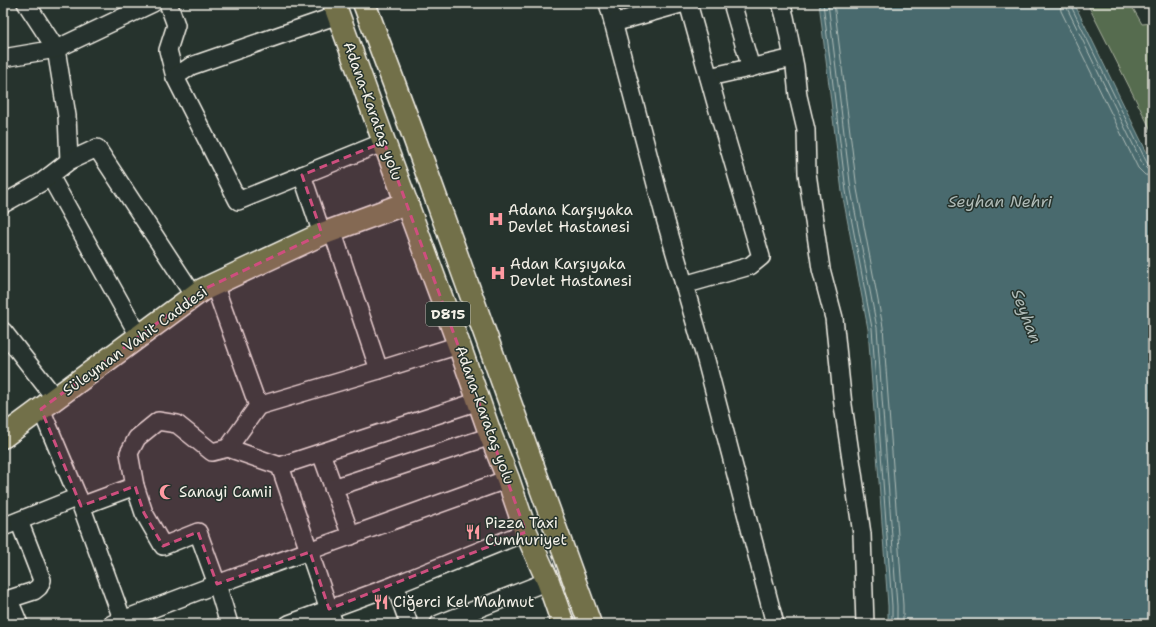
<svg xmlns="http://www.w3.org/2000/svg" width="1156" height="627" font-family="'Shantell Sans',sans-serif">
	<rect width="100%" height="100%" fill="#26332d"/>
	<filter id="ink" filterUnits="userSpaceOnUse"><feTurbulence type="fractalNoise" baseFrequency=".025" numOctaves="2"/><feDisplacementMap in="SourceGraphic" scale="8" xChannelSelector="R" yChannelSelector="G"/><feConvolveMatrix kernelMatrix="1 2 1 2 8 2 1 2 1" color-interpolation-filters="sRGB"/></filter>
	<g filter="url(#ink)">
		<polygon fill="#576c50" stroke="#a6ae9c" points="1087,3 1130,3 1142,24 1153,23 1153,134"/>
		<polygon fill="#486b6e" stroke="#8da19f" points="819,3 1074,3 1153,165 1153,624 888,624 888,606 868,329 842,192"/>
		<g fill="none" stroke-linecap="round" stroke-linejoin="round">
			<g stroke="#afbbb7" stroke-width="1">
				<polyline points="823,3 846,191 872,328 892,606 892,624"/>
				<polyline points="828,3 851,190 877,328 897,606 897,624"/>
				<polyline points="834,3 857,189 883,327 903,605 903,624"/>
				<polyline points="1060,3 1061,11 1138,168 1145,175 1153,176"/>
				<polyline points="1066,3 1067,8 1143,165 1147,169 1153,170"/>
				<polyline points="1071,3 1071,6 1147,163 1150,165 1153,165"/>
			</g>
			<defs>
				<g id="minor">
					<polyline points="26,3 56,49 67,116 69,161"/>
					<polyline points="168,3 176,25 168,50 175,77 238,201 384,142"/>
					<polyline points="608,3 666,222 706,360 775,624"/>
					<polyline points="732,3 751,68"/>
					<polyline points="781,3 785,17 795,67 798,96 806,130 807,173 821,269 834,318 843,405 862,534 865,624"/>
					<polyline points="613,23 684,3"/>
					<polyline points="3,58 56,49 153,3"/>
					<polyline points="175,77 191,66 338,15"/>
					<polyline points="709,77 793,58"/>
					<polyline points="302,175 322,234"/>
					<polyline points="50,176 139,336"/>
					<polyline points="3,204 42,182 69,161 97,148 194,296"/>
					<polyline points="332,230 379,370"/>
					<polyline points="214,284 258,406 228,448 280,466 334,624"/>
					<polyline points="684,285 750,266 761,257 721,121 688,3"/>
					<polyline points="3,331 55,398"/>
					<polyline points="258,406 379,370 459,345"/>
					<polyline points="41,409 78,497 124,624"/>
					<polyline points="228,448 212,452 177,424 158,421 137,438 129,453 135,486 144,513 163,546 198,532 217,584 229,624"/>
					<polyline points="321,453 351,536"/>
					<polyline points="280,466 479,401"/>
					<polyline points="333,488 491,436"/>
					<polyline points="81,506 135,486"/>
					<polyline points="3,527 78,497"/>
					<polyline points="395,585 409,624"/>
					<polyline points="9,600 19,624"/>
					<polyline points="3,601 34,591 39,587 42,580 19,521"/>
					<polyline points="112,624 217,584 508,479"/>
					<polyline points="289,624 395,585 526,532"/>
					<polyline points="439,624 548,581"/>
				</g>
				<g id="major">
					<polyline points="334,3 384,142 459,345 491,436 508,479 526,532 548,581 563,624"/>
					<polyline points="364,3 410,126 590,624"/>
					<polyline points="3,437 202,290 322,234 407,203"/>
				</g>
			</defs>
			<use href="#minor" stroke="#f4f1e8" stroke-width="20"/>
			<use href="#major" stroke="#f4f1e8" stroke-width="25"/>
			<use href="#minor" stroke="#26332d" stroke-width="17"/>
			<use href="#major" stroke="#726f4a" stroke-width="22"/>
		</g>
	</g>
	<path fill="#ce4e7e" fill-opacity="0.2" stroke="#ce4e7e" stroke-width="3" stroke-dasharray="8 5" stroke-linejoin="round" d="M 384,142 L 526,532 L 329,609 L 310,552 L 217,584 L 198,532 L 163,546 L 144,513 L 135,486 L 81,506 L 41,409 L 202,290 L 322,234 L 302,175 Z"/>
	<defs>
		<symbol id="hospital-bare" viewBox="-9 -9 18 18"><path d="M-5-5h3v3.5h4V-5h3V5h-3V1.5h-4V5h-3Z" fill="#ff9aa2" stroke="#26332d" stroke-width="2.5" paint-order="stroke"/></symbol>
		<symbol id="mosque-bare" viewBox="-9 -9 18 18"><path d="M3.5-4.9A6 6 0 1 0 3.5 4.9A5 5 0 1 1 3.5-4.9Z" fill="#ff9aa2" stroke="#26332d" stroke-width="2.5" paint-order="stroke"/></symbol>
		<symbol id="restaurant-bare" viewBox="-9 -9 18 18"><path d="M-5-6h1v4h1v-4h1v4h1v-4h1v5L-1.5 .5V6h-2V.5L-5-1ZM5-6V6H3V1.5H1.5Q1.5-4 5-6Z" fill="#ff9aa2" stroke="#26332d" stroke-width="2.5" paint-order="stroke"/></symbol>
	</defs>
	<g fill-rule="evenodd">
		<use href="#hospital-bare" x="485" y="208" width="22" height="22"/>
		<use href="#hospital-bare" x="487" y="262" width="22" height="22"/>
		<use href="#mosque-bare" x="156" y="481" width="22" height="22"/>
		<use href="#restaurant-bare" x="462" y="521" width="22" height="22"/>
		<use href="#restaurant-bare" x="370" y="591" width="22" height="22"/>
	</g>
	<g text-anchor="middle" stroke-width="3" stroke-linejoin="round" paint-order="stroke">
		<rect fill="#26332d" stroke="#b6b8b0" stroke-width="1" x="426" y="302" width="44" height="24" rx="3"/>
		<g font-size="14" font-weight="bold" fill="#f4f1e8">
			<text x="448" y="319">D815</text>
		</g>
		<g font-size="15" fill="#f4f1e8" stroke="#26332d">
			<text transform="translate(373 111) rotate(70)" y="5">Adana-Karataş yolu</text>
			<text transform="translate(135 341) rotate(-36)" y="5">Süleyman Vahit Caddesi</text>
			<text transform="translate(485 415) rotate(70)" y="5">Adana-Karataş yolu</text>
		</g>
		<g font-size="15" fill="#f4f1e8" stroke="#26332d" text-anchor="start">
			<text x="508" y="215">Adana Karşıyaka<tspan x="508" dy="17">Devlet Hastanesi</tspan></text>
			<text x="510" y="269">Adan Karşıyaka<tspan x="510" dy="17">Devlet Hastanesi</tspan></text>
			<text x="179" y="497">Sanayi Camii</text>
			<text x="485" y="528">Pizza Taxi<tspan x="485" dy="17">Cumhuriyet</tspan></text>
			<text x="393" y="607">Ciğerci Kel Mahmut</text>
		</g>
		<g font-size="16" font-style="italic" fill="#afbbb7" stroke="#26332d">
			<text x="1000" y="207">Seyhan Nehri</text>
			<text transform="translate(1027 316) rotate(69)" y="6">Seyhan</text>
		</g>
	</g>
	<rect width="1156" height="627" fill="none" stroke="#26332d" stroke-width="16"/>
	<rect x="8" y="8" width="1140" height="611" fill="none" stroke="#f4f1e8" stroke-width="1.5" filter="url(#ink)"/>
</svg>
